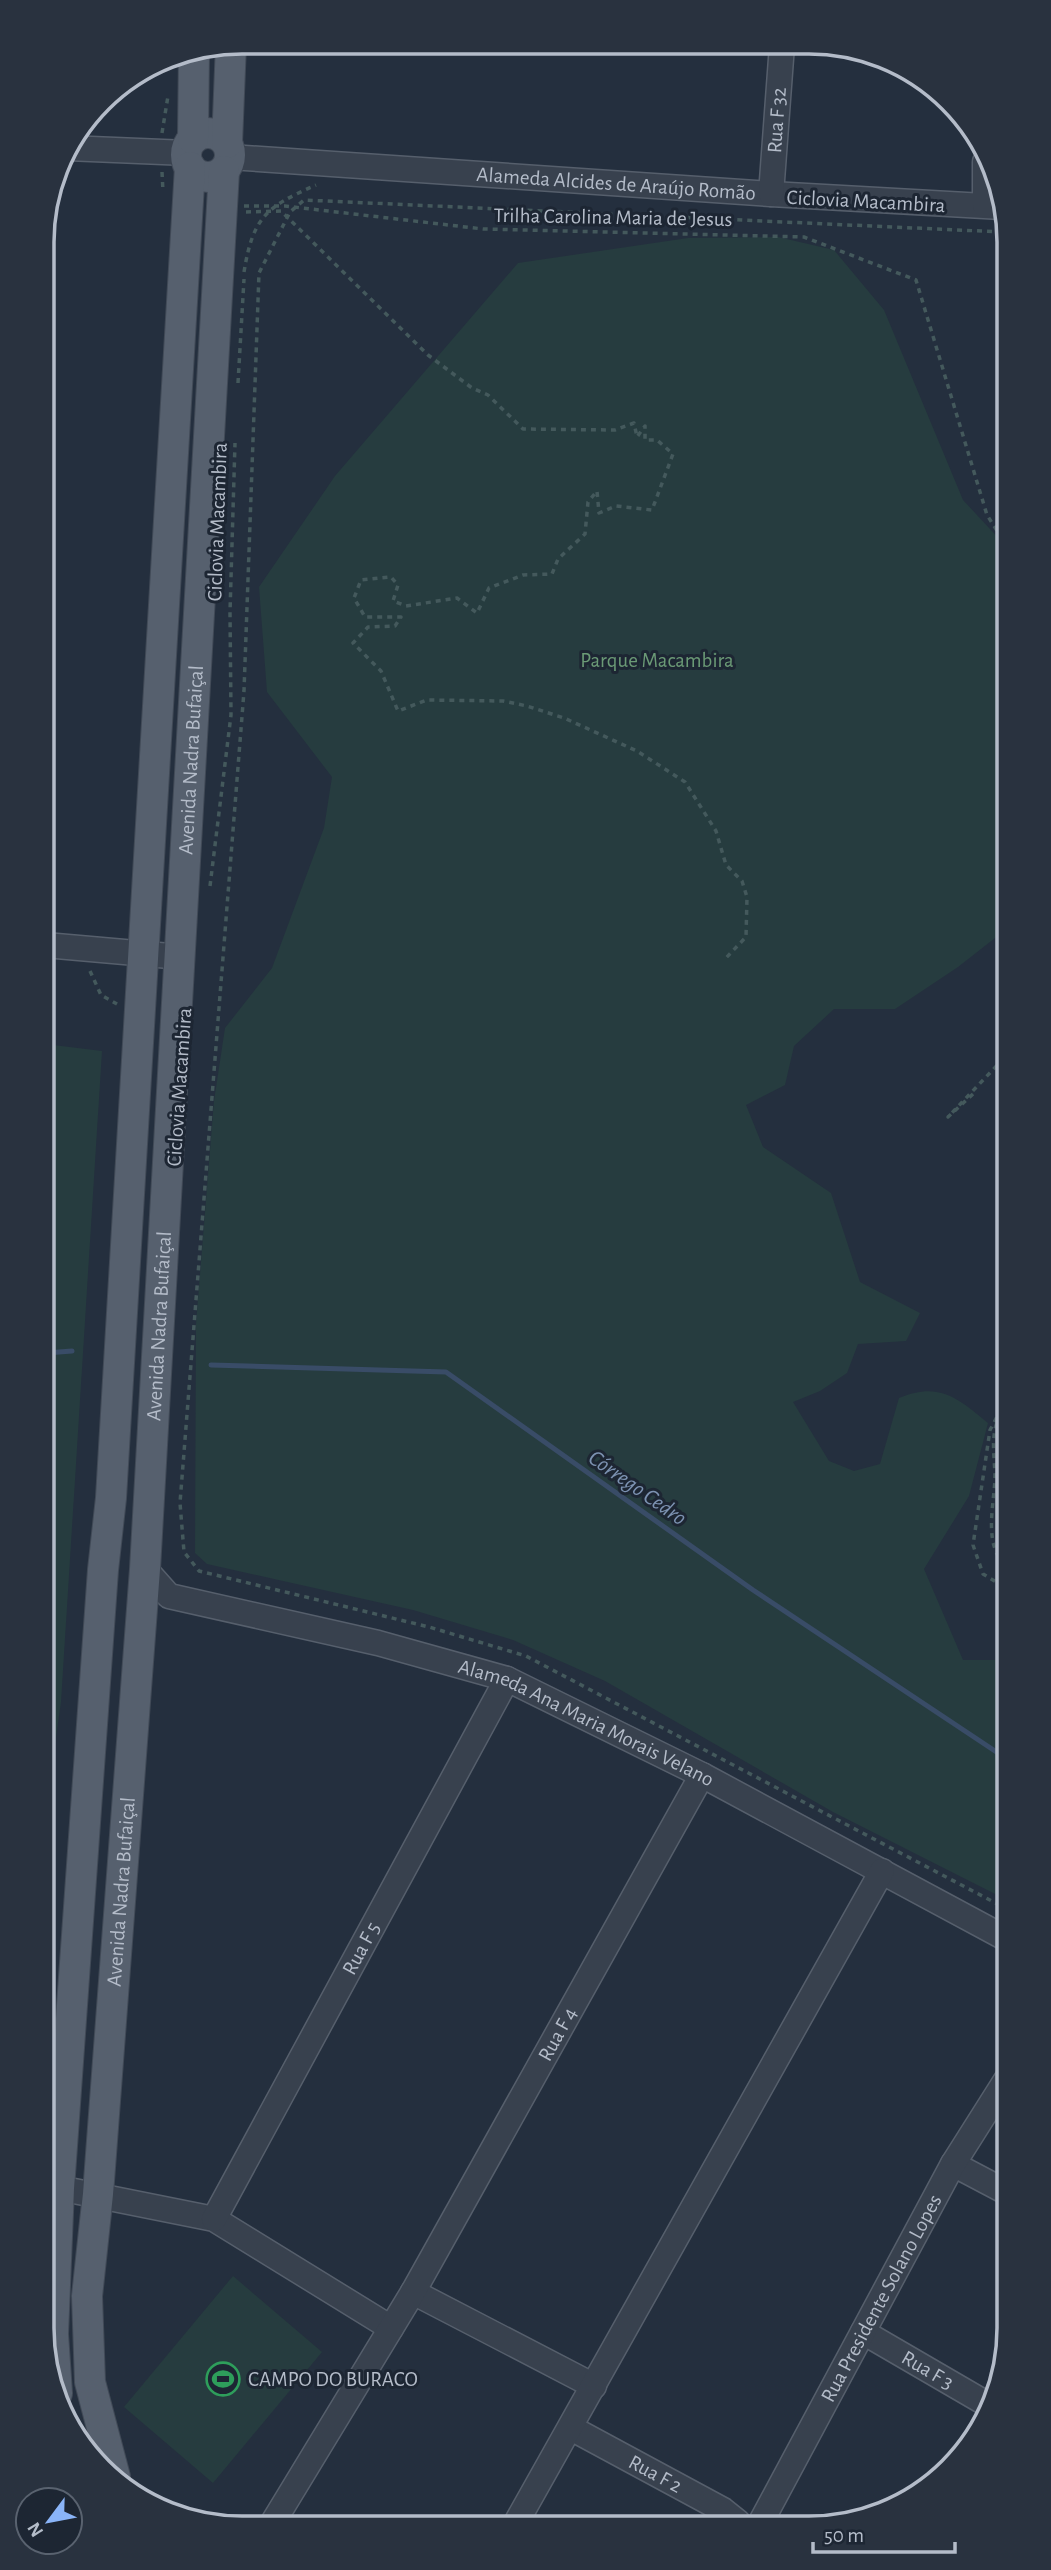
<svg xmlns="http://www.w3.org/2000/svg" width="1051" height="2570" font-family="'Alegreya Sans',sans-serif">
	<rect width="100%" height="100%" fill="#242f3e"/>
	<g fill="#263c3f">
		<path d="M 778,237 L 834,250 L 884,310 L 963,500 L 1003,543 L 1004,931 L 958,967 L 895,1009 L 834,1009 L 794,1046 L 785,1085 L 746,1105 L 763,1147 L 831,1193 L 860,1282 L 920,1313 L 906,1341 L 858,1344 L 847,1373 L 820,1391 L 793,1402 L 829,1461 L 854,1471 L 880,1464 L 899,1398 C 939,1381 958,1398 988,1423 L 969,1496 L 924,1569 L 963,1660 L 1007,1660 L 1007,1900 L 833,1812 L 605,1681 L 513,1640 L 413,1610 L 207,1564 L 195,1553 L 196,1324 L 214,1101 L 225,1028 L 272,968 L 324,828 L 332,777 L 267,692 L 259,587 L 335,476 L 518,263 L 688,238 Z"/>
		<polygon points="45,1044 102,1051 61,1702 47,1801"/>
		<polygon points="233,2276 322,2352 213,2483 124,2407"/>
	</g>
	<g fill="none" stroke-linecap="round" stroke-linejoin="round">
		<g stroke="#394c67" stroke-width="5">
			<polyline points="46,1353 72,1351"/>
			<polyline points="211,1365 446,1372 753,1590 1007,1759"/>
		</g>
		<defs>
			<g id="minor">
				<polyline points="67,148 187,153"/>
				<path id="s1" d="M 230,157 L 771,194 L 1002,207"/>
				<path id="s2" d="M 771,194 L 782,45"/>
				<polyline points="985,205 985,162"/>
				<polyline points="45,945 181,957"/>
				<path id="s3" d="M 145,1569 L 169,1596 L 378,1643 L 507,1679 L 702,1775 L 1007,1939"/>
				<polyline points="953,2164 1008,2193"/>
				<polyline points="59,2188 214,2219 391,2328"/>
				<path id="s4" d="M 214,2219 L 507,1679"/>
				<polyline points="413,2292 594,2386"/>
				<path id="s5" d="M 863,2332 L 992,2407"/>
				<path id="s6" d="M 571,2428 L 723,2510 L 738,2522"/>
				<path id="s7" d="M 761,2522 L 953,2164 L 1008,2077"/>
				<polyline points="516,2523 882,1871"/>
				<path id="s8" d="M 272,2524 L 413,2292 L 702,1775"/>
			</g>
			<g id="major">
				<circle cx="208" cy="155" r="22"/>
				<polyline points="193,139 194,52"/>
				<polyline points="227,143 231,44"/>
				<polyline points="57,2393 53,2334 59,2188 103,1570 111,1498 190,167"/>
				<path id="s9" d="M 115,2477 L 90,2382 L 87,2296 L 98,2194 L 145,1569 L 224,171"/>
			</g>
		</defs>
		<use href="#minor" stroke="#565f6c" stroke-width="27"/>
		<use href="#major" stroke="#414a57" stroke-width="32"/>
		<g stroke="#44595c" stroke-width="3.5" stroke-dasharray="5 5" stroke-linecap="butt">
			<polyline points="162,133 168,96"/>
			<polyline points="162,172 163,192"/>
			<polyline points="244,206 285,206 483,229 804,237 916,280 987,515 1003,540"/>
			<polyline points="246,212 281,211 428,355 472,388 488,395 523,429 615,430 634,423 637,437 645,426 645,440 657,440 673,454 652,510 616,506 599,513 597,491 588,502 585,534 558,559 552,574 523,575 489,588 477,613 457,598 406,606 393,601 398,585 391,577 361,580 354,598 365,617 401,617 395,626 368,627 353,643 381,671 398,711 427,700 503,701 527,706 564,718 637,751 685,782 716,831 726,865 742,881 747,897 746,937 725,959"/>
			<polyline points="1002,232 304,200 290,212 259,273 244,691 180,1503 184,1552 199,1571 429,1627 526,1656 1007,1909"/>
			<path d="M 244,272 C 253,217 266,207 316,185"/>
			<polyline points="238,383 244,279"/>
			<polyline points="210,886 231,715 230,612 235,443"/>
			<polyline points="90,971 101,995 117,1004"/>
			<polyline points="973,1094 948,1117 1005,1057"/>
			<polyline points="1006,1400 990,1430 973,1545 983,1574 1006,1588"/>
			<path d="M 1006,1406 C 989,1427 994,1450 995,1475 C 995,1503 982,1544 1006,1566"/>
		</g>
		<use href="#minor" stroke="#38414e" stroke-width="24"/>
		<use href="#major" stroke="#56606e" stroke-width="30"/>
	</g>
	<defs>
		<symbol id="stadium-ring" viewBox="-11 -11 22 22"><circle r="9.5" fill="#1d2633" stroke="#2e9e5b" stroke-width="1.5"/><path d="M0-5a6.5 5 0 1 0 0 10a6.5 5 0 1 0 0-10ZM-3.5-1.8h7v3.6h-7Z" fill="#2e9e5b"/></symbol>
	</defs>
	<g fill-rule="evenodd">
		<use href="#stadium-ring" x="204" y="2360" width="38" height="38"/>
	</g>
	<g text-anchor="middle" stroke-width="6" stroke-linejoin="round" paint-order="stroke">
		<g font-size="21" fill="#b4bcc9" stroke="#1d2633">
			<text dy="7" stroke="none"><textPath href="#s2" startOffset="74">Rua F 32</textPath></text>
			<text dy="7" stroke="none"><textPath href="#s1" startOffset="387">Alameda Alcides de Araújo Romão</textPath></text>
			<text transform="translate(866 201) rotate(3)" y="7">Ciclovia Macambira</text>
			<text transform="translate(613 217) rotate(1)" y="7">Trilha Carolina Maria de Jesus</text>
			<text transform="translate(217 522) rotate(-88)" y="7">Ciclovia Macambira</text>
			<text dy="7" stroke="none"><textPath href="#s9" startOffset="1724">Avenida Nadra Bufaiçal</textPath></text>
			<text transform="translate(179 1087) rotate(-86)" y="7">Ciclovia Macambira</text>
			<text dy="7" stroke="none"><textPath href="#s9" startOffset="1157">Avenida Nadra Bufaiçal</textPath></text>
			<text dy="7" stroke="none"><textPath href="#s3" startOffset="474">Alameda Ana Maria Morais Velano</textPath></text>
			<text dy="7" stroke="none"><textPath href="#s9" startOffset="590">Avenida Nadra Bufaiçal</textPath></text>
			<text dy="7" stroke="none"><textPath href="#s4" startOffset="308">Rua F 5</textPath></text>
			<text dy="7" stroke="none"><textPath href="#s8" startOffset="567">Rua F 4</textPath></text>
			<text dy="7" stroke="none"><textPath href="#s7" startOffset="254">Rua Presidente Solano Lopes</textPath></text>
			<text dy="7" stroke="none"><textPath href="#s5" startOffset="75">Rua F 3</textPath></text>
			<text dy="7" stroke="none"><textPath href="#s6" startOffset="96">Rua F 2</textPath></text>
		</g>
		<g font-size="21" fill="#6b9a76" stroke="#1d2633">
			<text x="657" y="667">Parque Macambira</text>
		</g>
		<g font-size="21" fill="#b4bcc9" stroke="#1d2633" text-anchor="start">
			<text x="248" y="2386">CAMPO DO BURACO</text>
		</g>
		<g font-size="23" font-style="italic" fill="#7c92b1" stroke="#1d2633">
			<text transform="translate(638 1487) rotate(35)" y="8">Córrego Cedro</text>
		</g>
	</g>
	<path d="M0 0H1051V2570H0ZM242 54H809A188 188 0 0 1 997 242V2328A188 188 0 0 1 809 2516H242A188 188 0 0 1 54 2328V242A188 188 0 0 1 242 54Z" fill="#29323f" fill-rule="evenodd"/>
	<path fill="none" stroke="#b4bcc9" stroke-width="3.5" d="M242 54H809A188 188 0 0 1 997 242V2328A188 188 0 0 1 809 2516H242A188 188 0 0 1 54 2328V242A188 188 0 0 1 242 54Z"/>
	<g transform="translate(49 2521) rotate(238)"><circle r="33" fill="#1d2633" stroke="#59626f" stroke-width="2"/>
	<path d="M0-5L12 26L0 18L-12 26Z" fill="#8ab4f8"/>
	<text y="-10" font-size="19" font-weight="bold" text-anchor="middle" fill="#b4bcc9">N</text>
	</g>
	<path d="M813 2542v10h142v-10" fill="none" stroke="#b4bcc9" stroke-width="3.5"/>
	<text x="824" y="2542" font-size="21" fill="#b4bcc9" stroke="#1d2633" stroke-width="5" paint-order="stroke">50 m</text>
</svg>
